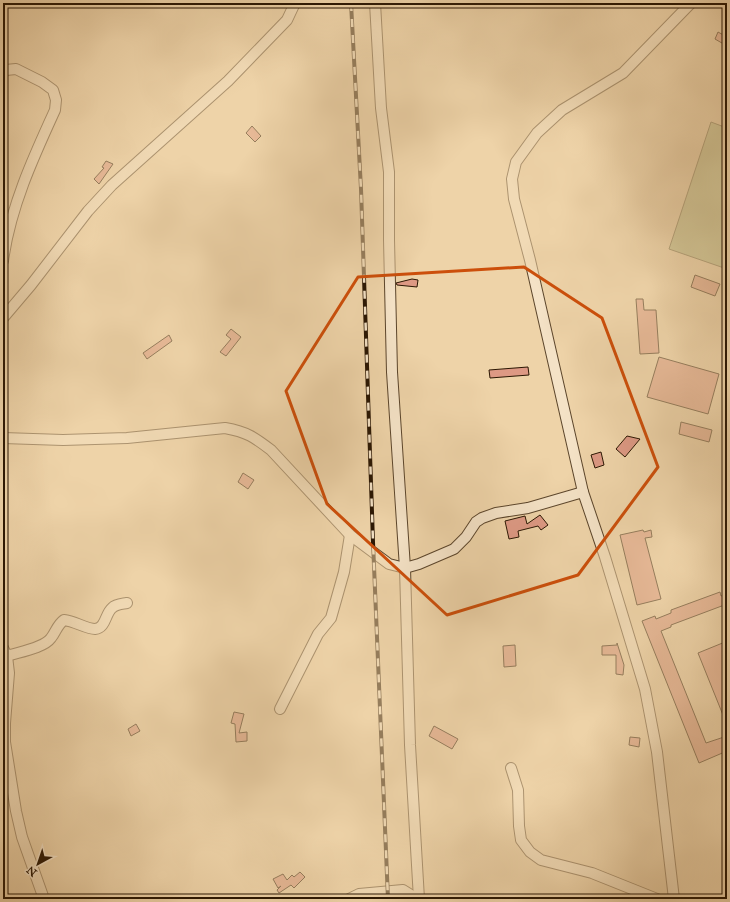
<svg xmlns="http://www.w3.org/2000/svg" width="730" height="902" font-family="'IM FELL Great Primer',serif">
	<rect width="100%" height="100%" fill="#eed3a8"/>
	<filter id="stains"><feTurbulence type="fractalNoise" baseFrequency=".005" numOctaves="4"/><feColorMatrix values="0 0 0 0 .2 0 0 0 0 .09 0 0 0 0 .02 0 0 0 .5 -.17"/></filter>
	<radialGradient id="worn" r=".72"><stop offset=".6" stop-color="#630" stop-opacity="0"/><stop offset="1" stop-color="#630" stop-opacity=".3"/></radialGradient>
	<polygon fill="#b9bc88" stroke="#726a46" points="711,122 727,128 727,269 669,249"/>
	<g fill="#dd9984" stroke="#2b1703">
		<polygon points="718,32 727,37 727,46 715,39"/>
		<polygon points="252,126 261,136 255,142 246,133"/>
		<polygon points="106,161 113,164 99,184 94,179 104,168 102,167"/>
		<polygon points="695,275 720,284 715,296 691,287"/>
		<polygon points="412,279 418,280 417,287 397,285 396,283"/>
		<polygon points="636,299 643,299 644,310 656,310 659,353 640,354"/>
		<polygon points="231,329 241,337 226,356 220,352 231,339 226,335"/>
		<polygon points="169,335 172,341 147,359 143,353"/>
		<polygon points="659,357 719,374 708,414 647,397"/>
		<polygon points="528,367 529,375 490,378 489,370"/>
		<polygon points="681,422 712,430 709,442 679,434"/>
		<polygon points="627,436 640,439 625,457 616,449"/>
		<polygon points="601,452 604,465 595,468 591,455"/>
		<polygon points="243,473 254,480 248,489 238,482"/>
		<polygon points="540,515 548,525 541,530 538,526 518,531 519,537 509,539 505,521 525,516 527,524"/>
		<polygon points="643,530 644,532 651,530 652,537 645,538 661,599 637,605 620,535"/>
		<polygon points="720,592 721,596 727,594 727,604 671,625 671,627 661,631 706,743 727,736 727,751 699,763 642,621 655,616 656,619 671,613 671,610"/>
		<polygon points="725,642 727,648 727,725 698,653"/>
		<polygon points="617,643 624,665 623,675 616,674 616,655 602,655 602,646 617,645"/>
		<polygon points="515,645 516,666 504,667 503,646"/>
		<polygon points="234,712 244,714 239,733 247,732 247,741 236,742 235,724 231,723"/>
		<polygon points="136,724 140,731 131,736 128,729"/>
		<polygon points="434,726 458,739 452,749 429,736"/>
		<polygon points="630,737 640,738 639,747 629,745"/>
		<polygon points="300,872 305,877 294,888 291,885 279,893 277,890 281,886 278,888 273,879 283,874 287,880 292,875 294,877"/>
	</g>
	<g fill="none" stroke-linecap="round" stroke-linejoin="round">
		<defs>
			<g id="minor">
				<polyline points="375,3 381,108 389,172 389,240 392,372 405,568 410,745 419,899"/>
				<path d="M 3,73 L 6,70 L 16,69 L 42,82 L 53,90 L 56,100 L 55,110 C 33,158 10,208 3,261"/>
				<polyline points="3,318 31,285 88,211 112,185 228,81 287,20 295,3"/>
				<path d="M 3,438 L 63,440 L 127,438 L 225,428 C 247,432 254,437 271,450 L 350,535 L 389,564 L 405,568 L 419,564 L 454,549 L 466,537 L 476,522 L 482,518 L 496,513 L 528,508 L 583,492"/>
				<polyline points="3,648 7,656 9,673 5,723 5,742 16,811 22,837 44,899"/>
				<path d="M 7,656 C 19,652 44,648 51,638 C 56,632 57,625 64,620 C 74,621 87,629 95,629 C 106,628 105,614 112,608 C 116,604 122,604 127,603"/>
				<polyline points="280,709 318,634 331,618 344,572 350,535"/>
				<polyline points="511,768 518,790 519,826 521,840 530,852 541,860 592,873 657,899"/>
				<polyline points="349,899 359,894 403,890 411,895 414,899"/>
				<polyline points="674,899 657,752 645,689 605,557 583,492 530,260 514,199 512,179 516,162 537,133 562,110 623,73 691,3"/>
			</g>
		</defs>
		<use href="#minor" stroke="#5c462c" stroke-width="12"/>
		<use href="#minor" stroke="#f4e2c6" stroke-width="10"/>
		<defs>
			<polyline id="rail" points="351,3 361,189 373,542 388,899"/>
		</defs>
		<use href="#rail" stroke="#2b1703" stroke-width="4"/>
		<use href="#rail" stroke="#f4e2c6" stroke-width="2.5" stroke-dasharray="8" stroke-linecap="butt"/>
	</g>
	<path d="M0 0H730V902H0ZM 524,267 L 602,318 L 658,467 L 578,575 L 447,615 L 327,504 L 286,391 L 358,277 Z" fill="#eed3a8" fill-opacity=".55" fill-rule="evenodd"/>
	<path fill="none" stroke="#cc4f0b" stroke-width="3" stroke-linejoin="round" d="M 524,267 L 602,318 L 658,467 L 578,575 L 447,615 L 327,504 L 286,391 L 358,277 Z"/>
	<rect width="730" height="902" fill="none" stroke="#eed3a8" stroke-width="16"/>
	<rect x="4" y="4" width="722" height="894" fill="none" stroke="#2b1703" stroke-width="2"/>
	<rect x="8" y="8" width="714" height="886" fill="none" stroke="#2b1703"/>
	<g transform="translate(38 864) rotate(220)" stroke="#f4e2c6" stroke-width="3" paint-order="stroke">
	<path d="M0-3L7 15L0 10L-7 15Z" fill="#2b1703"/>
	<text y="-6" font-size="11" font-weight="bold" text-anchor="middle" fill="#2b1703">N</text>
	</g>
	<rect width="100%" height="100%" filter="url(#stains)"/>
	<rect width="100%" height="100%" fill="url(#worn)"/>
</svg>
